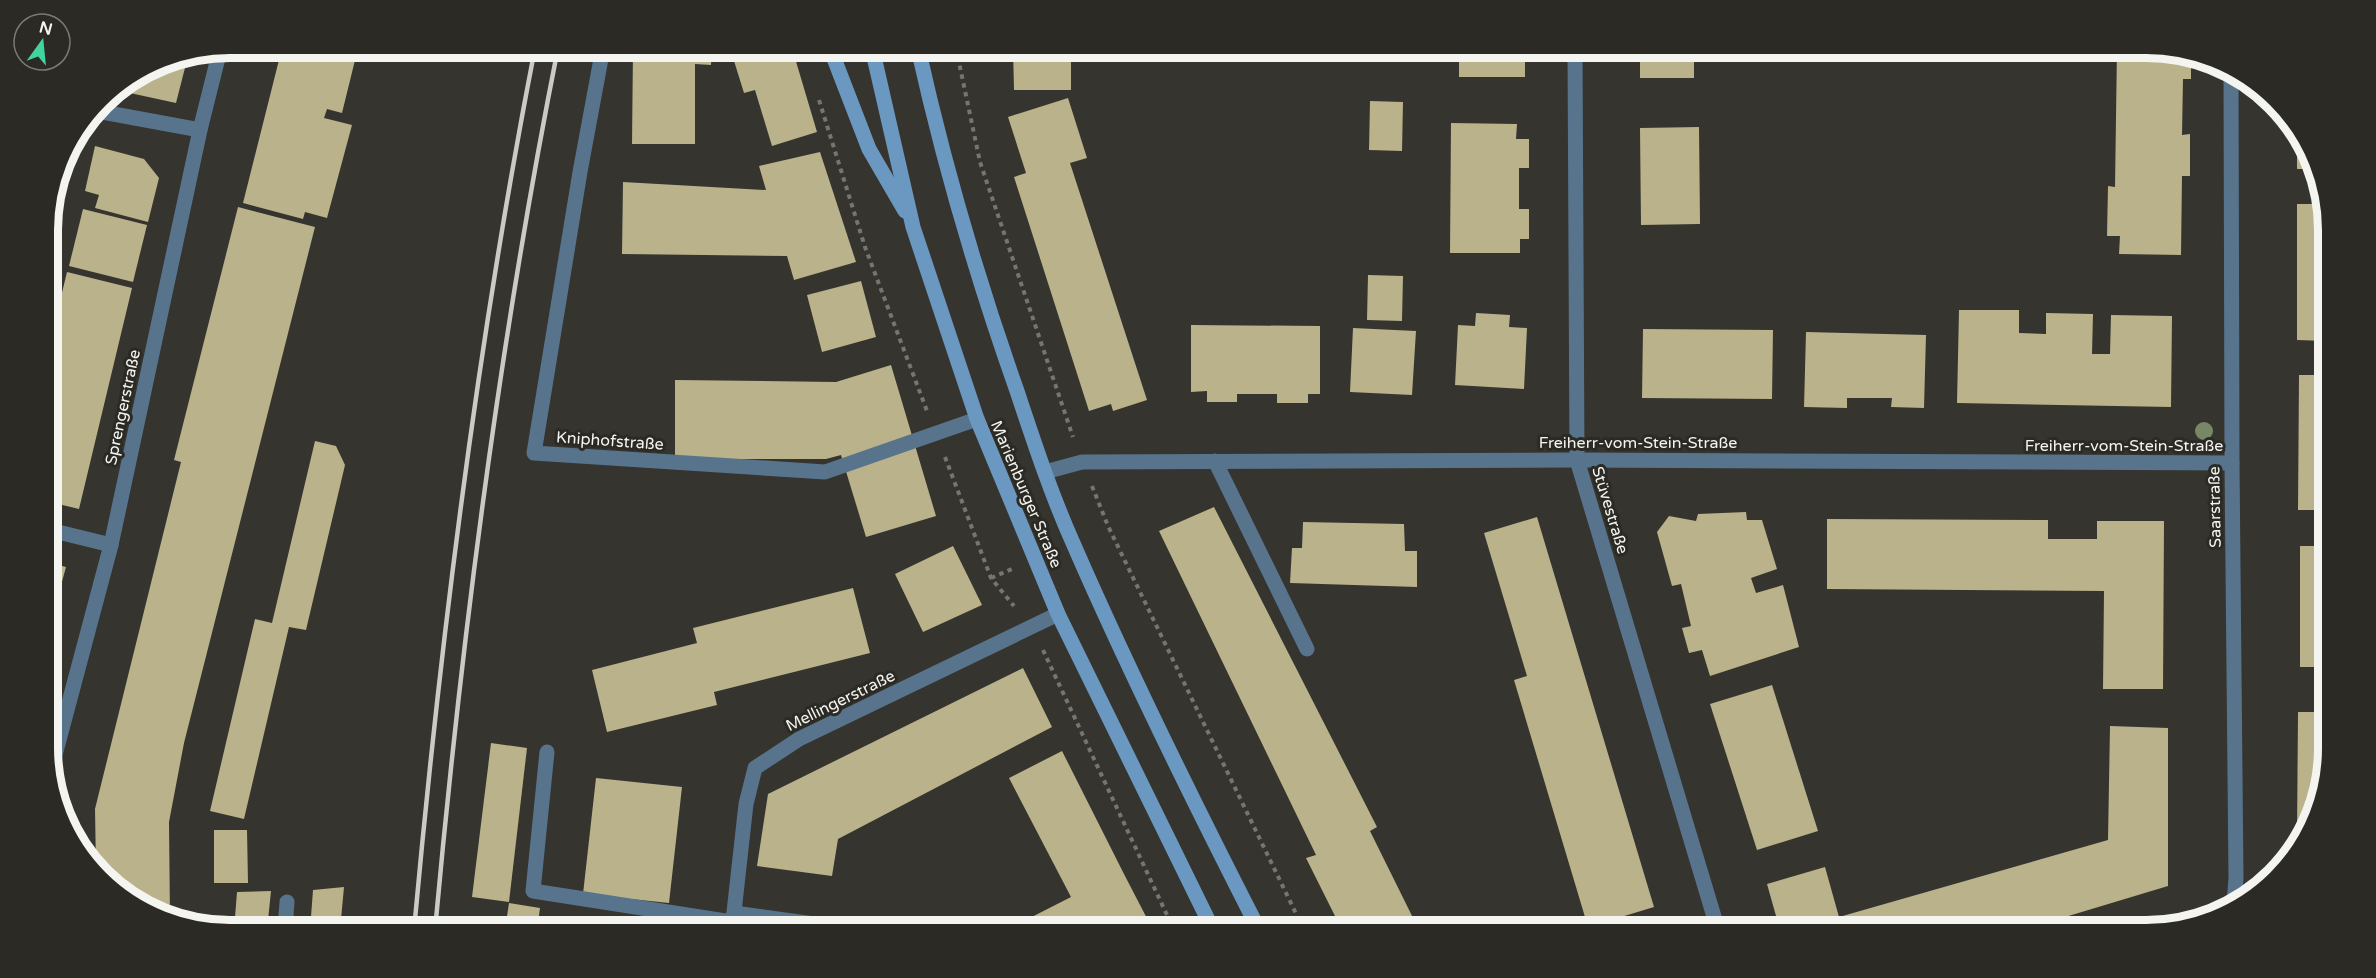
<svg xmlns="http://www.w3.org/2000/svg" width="2376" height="978" font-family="'Varela Round',sans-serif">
	<rect width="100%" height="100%" fill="#35342e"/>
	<g fill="#b9b28b">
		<polygon points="282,48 358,48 342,113 327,109 324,118 352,125 327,218 305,212 303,219 243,203"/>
		<polygon points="633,48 712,48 711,65 695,64 695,144 632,144"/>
		<polygon points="730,48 792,48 817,132 772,146 755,90 744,93"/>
		<polygon points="1013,48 1071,48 1071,90 1014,90"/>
		<rect x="1459" y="48" width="66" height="29"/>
		<rect x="1640" y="48" width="54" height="30"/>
		<polygon points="2117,48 2145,48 2191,56 2191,79 2183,79 2182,135 2190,134 2190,176 2182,176 2181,255 2119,254 2120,236 2107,236 2108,186 2115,187"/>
		<polygon points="188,56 176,103 116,90 161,62"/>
		<polygon points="1068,98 1087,158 1070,163 1147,400 1113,411 1111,404 1089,411 1014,177 1026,173 1008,117"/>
		<polygon points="1370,101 1403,102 1402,151 1369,150"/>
		<polygon points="1451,123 1517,124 1516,139 1529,139 1529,168 1519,168 1519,209 1529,209 1529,239 1520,239 1520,253 1450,253"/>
		<polygon points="1699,127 1700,224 1641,225 1640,128"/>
		<polygon points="2297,137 2311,169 2297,169"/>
		<polygon points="95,146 144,159 159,178 148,222 95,208 99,195 85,191"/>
		<polygon points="820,152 856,262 794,280 787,256 622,254 623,182 766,190 759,166"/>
		<polygon points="2297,204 2325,204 2326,207 2327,341 2297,340"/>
		<polygon points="238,207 315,227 184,743 169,822 170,919 96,869 95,809 181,462 174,460"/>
		<polygon points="83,209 147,225 133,282 69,266"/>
		<polygon points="67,272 132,288 79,509 50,502 49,338 51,338"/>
		<polygon points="1368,275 1403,276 1402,321 1367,320"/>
		<polygon points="861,281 876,337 822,352 807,295"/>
		<polygon points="1959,310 2019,310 2019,333 2046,334 2046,313 2093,314 2092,354 2110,354 2111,315 2172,316 2171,407 1957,403"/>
		<polygon points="1476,313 1510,315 1509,327 1527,328 1524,389 1455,385 1458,325 1475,326"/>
		<polygon points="1191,325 1320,326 1320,394 1308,394 1308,403 1277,403 1277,394 1237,394 1237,402 1207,402 1207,391 1191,392"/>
		<polygon points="1353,328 1416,331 1412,395 1350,392"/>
		<polygon points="1643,329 1773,330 1772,399 1642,398"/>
		<polygon points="1806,332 1926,335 1924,408 1891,407 1892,398 1847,398 1847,408 1804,407"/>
		<polygon points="891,365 936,516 866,537 841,455 826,459 675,459 675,380 836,382"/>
		<polygon points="2299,375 2327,375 2327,510 2298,510"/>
		<polygon points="315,441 336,446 345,465 306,630 289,627 244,819 210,811 255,619 272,623"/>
		<polygon points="1214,507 1377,827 1370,831 1419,930 1342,930 1306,858 1316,855 1159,531"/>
		<polygon points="1746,512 1747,520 1762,520 1777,569 1751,578 1756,593 1783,585 1799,647 1710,676 1702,650 1689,653 1682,628 1691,626 1681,584 1672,586 1657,532 1669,516 1696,521 1698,514"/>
		<polygon points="1537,517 1654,907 1588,927 1514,680 1527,676 1484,533"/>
		<polygon points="1827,519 2048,520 2048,539 2097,539 2097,521 2164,521 2163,689 2103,689 2104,591 1827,589"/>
		<polygon points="1303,522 1404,524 1405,551 1417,551 1417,587 1290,583 1292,548 1302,548"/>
		<polygon points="953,546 982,605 923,632 895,574"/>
		<polygon points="2300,546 2327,546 2328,667 2300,667"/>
		<polygon points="50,563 66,567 51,622"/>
		<polygon points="853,588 870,653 714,692 717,705 607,732 592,670 697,643 693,628"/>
		<polygon points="1023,668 1052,727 838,839 832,876 757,866 768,794"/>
		<polygon points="1772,685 1818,831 1757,850 1710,704"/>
		<polygon points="2298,712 2328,712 2328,747 2318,806 2302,836 2297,836"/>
		<polygon points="2110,726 2168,728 2168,886 2022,930 1780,930 1767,884 1825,867 1839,917 2108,840"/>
		<polygon points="491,743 527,748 509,902 472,897"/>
		<polygon points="1062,751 1125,876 1153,930 1006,930 1071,897 1009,778"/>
		<polygon points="596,778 682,787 669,903 583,894"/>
		<polygon points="214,830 247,830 248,883 214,883"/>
		<polygon points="344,887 340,930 310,930 313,890"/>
		<polygon points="271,891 267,930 234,930 237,892"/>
		<polygon points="509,903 540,908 537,930 505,930"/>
	</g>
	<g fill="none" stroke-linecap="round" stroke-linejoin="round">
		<g stroke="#767670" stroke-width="4" stroke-dasharray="4.5 4.5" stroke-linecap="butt">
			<polyline points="956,48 980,162 1073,437"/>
			<polyline points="819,100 865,247 927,411"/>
			<polyline points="945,457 991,578 1014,606"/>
			<polyline points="1092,486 1108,526 1304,930"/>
			<polyline points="991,578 1012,569"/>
			<polyline points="1043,650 1174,930"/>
		</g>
		<g stroke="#58748d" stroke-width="15">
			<polyline points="603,48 580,172 534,453 825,472 977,419"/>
			<polyline points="1215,461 1307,649"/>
			<polyline points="547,752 533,891 732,922"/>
			<polyline points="734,913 858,930"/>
			<polyline points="285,930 287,902"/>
		</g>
		<g stroke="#58748d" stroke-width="15">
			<polyline points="1575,48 1577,460 1718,930"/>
			<polyline points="2231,72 2232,463 2236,878 2234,904"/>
			<polyline points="97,111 200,130"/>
			<polyline points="1045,472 1082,462 1577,460 2232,463"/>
			<polyline points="50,530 111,545"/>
			<polyline points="51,770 111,545 200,130 220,50"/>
			<polyline points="732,930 746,804 755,768 799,739 1058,614"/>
		</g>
		<g stroke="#6b98c0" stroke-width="15">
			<polyline points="830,48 869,149 905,211"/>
			<polyline points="872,48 913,227 977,419 1058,614 1213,930"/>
			<path d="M 918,48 C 944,165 977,278 1017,391 C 1034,442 1051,494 1073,543 C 1130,674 1194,803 1259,930"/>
		</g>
		<g stroke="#cbcac6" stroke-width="4.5">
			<path d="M 414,930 C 441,634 478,340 535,48"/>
			<path d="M 435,930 C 462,634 500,339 558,48"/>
		</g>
	</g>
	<circle fill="#788866" cx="2204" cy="431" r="9"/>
	<g text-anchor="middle" stroke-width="6" stroke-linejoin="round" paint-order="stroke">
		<g font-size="16" fill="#f4f4f0" stroke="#2b2a25">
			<text transform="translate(122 407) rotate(-78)" y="6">Sprengerstraße</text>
			<text transform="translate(610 440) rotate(4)" y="6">Kniphofstraße</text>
			<text x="1638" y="448">Freiherr-vom-Stein-Straße</text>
			<text x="2124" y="451">Freiherr-vom-Stein-Straße</text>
			<text transform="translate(1027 494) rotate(67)" y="6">Marienburger Straße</text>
			<text transform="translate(2214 507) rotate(-91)" y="6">Saarstraße</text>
			<text transform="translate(1611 510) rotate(73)" y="6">Stüvestraße</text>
			<text transform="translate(840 700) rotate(-26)" y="6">Mellingerstraße</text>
		</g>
	</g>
	<path d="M0 0H2376V978H0ZM230 58H2146A172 172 0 0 1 2318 230V748A172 172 0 0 1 2146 920H230A172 172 0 0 1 58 748V230A172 172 0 0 1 230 58Z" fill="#2b2a25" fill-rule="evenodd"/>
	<path fill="none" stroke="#f4f4f0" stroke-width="8" d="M230 58H2146A172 172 0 0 1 2318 230V748A172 172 0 0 1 2146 920H230A172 172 0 0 1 58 748V230A172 172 0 0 1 230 58Z"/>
	<g transform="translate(42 42) rotate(15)"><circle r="28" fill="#2b2a25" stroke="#7b7b76" stroke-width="1.5"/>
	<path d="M0-4.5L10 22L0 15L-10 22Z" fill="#42d4a0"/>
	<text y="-9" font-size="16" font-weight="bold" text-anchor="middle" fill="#f4f4f0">N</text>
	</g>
</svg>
